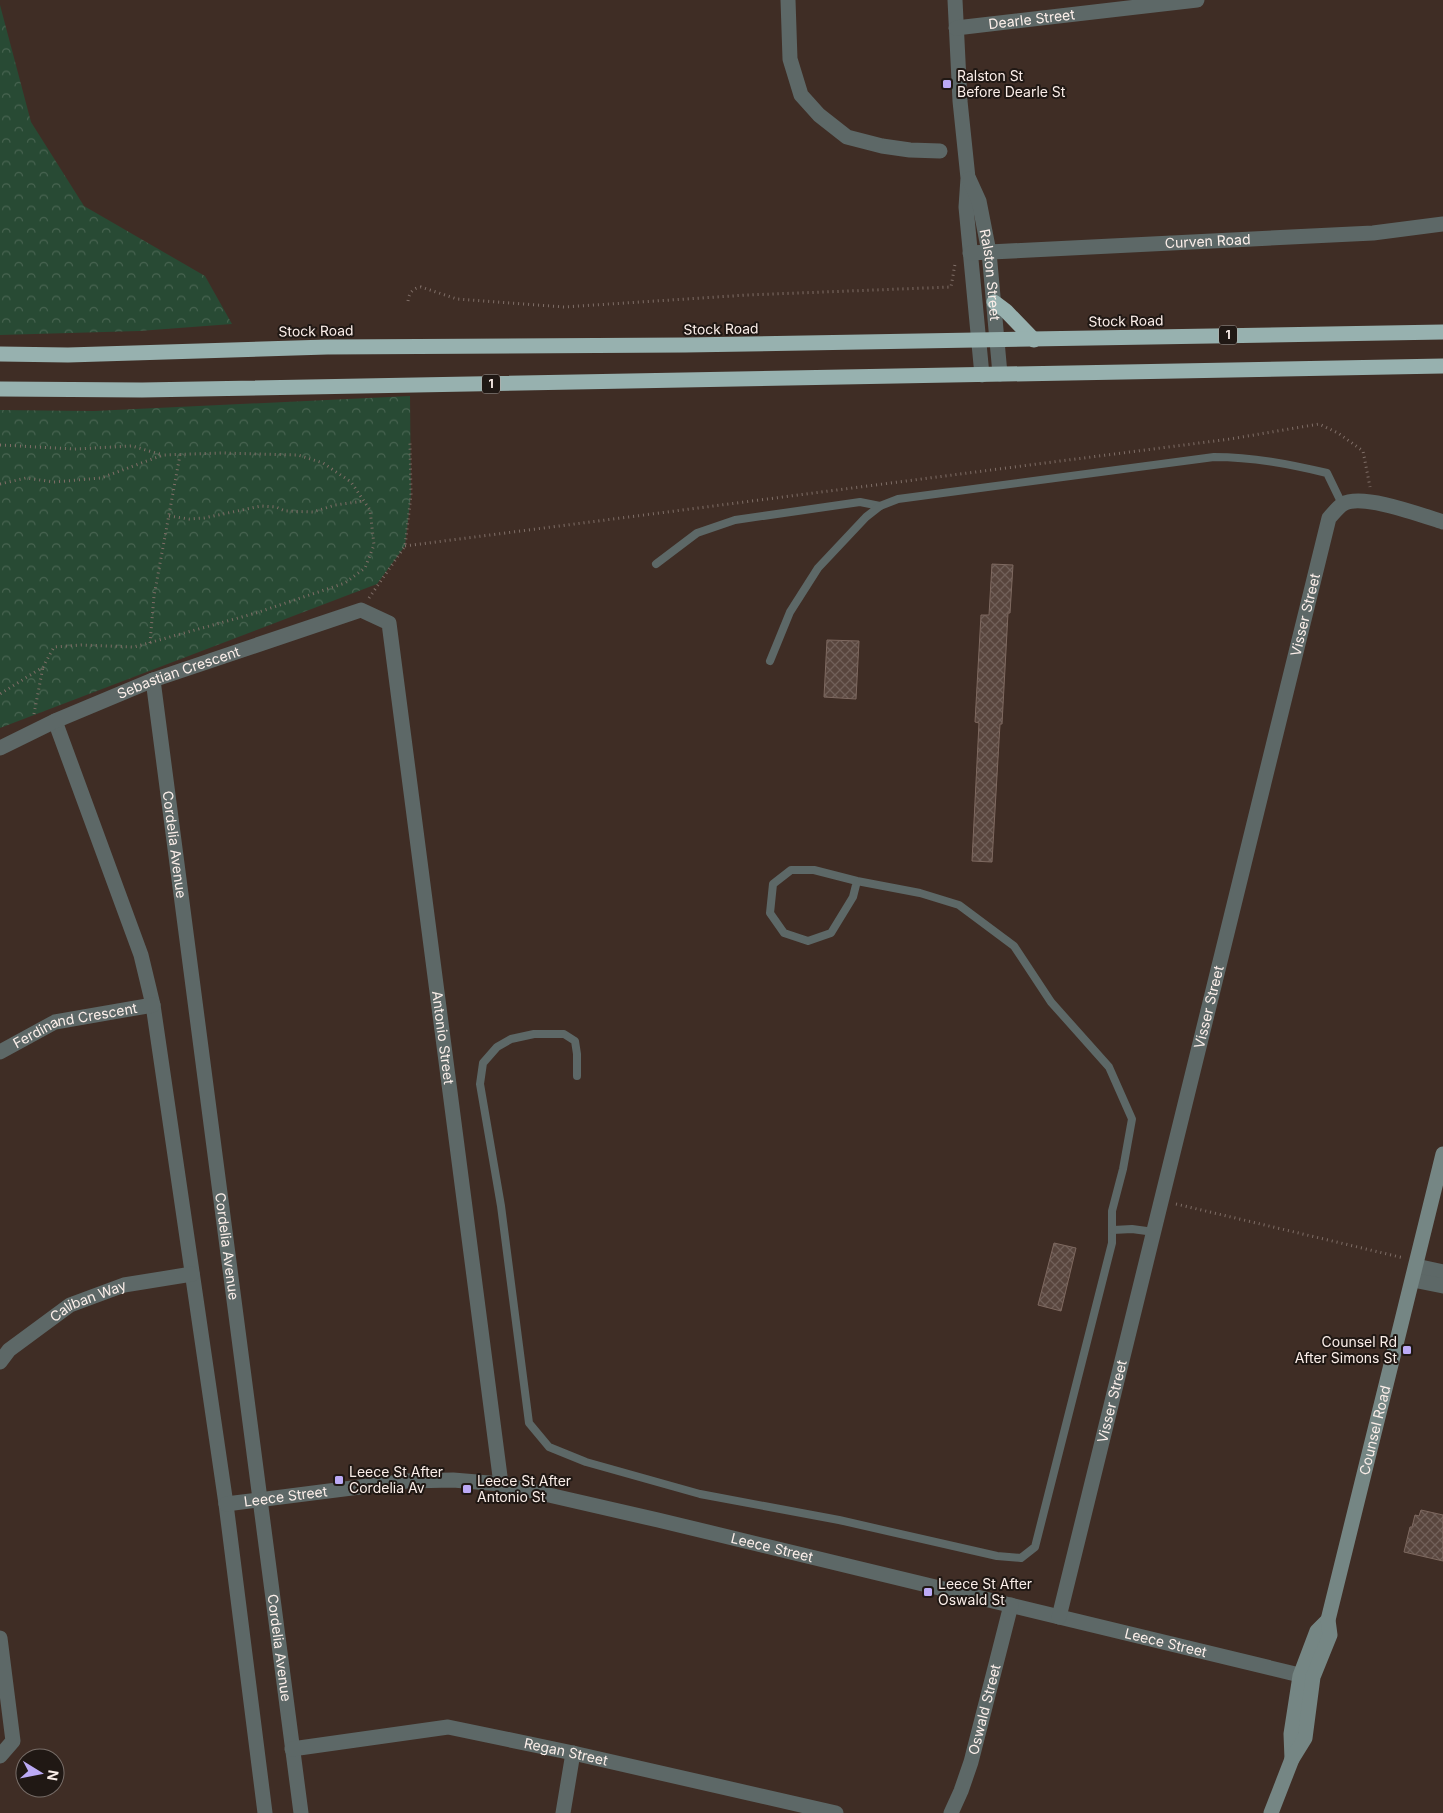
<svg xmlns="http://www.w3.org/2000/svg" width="1443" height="1813" font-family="Inter,sans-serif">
	<defs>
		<pattern id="forest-crowns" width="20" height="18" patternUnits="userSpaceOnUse" patternTransform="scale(1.25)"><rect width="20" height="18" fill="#284a34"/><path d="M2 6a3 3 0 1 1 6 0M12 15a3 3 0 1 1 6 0" fill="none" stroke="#486451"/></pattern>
		<pattern id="building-cross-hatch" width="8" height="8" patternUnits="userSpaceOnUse" patternTransform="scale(1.25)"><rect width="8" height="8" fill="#58453d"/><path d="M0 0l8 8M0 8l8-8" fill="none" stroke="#716059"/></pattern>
	</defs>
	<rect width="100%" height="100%" fill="#3f2d25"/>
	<g fill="url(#forest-crowns)">
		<polygon points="0,5 31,122 84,206 205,276 232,324 139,331 0,335"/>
		<polygon points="410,396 411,495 405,546 377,584 0,728 0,410 94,411"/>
	</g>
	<g fill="url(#building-cross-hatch)" stroke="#7e6960">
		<polygon points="992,564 1013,565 1010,613 1008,613 1002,724 1000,724 992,862 972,861 979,723 975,722 981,615 989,615"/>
		<polygon points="827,640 859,641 856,699 824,697"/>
		<polygon points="1054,1243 1076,1248 1061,1311 1038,1305"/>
		<polygon points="1421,1510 1443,1515 1443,1561 1404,1552 1410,1527 1412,1527 1415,1515 1419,1516"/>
	</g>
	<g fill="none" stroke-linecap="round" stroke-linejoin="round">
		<g stroke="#7f6e67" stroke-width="3" stroke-dasharray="1 4" stroke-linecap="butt">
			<path d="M 408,301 C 409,293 413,288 421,287 L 457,299 L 564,307 L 747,295 L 951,287 L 955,264"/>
			<polyline points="0,445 74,449 132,446 163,455"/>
			<polyline points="0,484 26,478 54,482 101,478 163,455 221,453 298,455 323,463 351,482 370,510 374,545 365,568 345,583 256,613 134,647 81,645 54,647 43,667 0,694"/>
			<polyline points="169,516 189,519 204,518 261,506 276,507 285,511 313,512 335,505 364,501"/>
			<polyline points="405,546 1230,439 1319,424 1338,433 1363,451 1370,487"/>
			<polyline points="369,598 405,546 411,495 410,443"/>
			<polyline points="150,643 154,596 180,455"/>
			<polyline points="34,714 43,667"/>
			<polyline points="1176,1204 1404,1258"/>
		</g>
		<g stroke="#5d6867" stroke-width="8">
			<polyline points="656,564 697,533 735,520 860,502 880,506"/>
			<path d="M 770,661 L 790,612 L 818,568 L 866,517 L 880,506 L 898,499 L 1214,457 C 1253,457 1289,464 1327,473 L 1342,504"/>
			<polyline points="577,1076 577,1054 575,1041 564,1034 534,1034 511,1039 497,1047 483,1063 480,1084 501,1206 529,1423 549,1447 586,1462 700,1494 839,1520 997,1556 1021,1558 1035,1547 1112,1243 1112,1211 1123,1169 1132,1119 1109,1067 1051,1002 1014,946 959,905 920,893 857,881 814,870 791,870 773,884 770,913 784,933 808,941 831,933 853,897 857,881"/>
			<polyline points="1113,1230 1132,1229 1154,1232"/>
		</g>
		<g stroke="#5d6867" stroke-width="15">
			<polyline points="788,0 790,59 801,95 819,115 847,137 882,146 910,150 940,151"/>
			<polyline points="955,0 960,101 968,178 966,207 982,375"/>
			<path id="s1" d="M 956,28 L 1197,0"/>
			<path id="s2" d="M 969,179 L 979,201 L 989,252 L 1000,374"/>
			<path id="s3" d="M 970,253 L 1373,233 L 1443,224"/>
			<path id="s4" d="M 153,680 L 301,1813"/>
			<polyline points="55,721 141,955 153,1005 226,1504 265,1813"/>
			<path id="s5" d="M 0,748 L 55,721 L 153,680 L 361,610 L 389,623 L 501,1484"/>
			<path id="s6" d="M 0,1052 L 55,1022 L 153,1005"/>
			<polyline points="1416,1266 1443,1272"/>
			<polyline points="1413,1280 1443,1286"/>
			<path id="s7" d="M 0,1362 L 9,1350 L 70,1305 L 124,1285 L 192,1274"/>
			<path id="s8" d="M 226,1504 L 407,1481 L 453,1480 L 501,1484 L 658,1520 L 1312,1678"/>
			<path id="s9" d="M 1059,1617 L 1329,518 C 1333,514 1338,507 1343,504 C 1362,493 1421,515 1443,522"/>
			<polyline points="0,1638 13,1741 0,1756"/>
			<path id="s10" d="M 292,1749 L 448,1727 L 573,1753 L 836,1813"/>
			<polyline points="563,1813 573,1753"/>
			<path id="s11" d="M 951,1813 L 961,1791 L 971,1762 L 1011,1605"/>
		</g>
		<g stroke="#758684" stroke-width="15">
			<polyline points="1292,1759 1291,1734 1300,1676 1317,1631 1328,1620"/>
			<path id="s12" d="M 1271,1813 L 1292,1759 L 1305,1738 L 1313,1677 L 1330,1635 L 1328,1620 L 1443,1154"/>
		</g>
		<g stroke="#97b1af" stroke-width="15">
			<polyline points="994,302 1006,311 1034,340"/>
			<polyline points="0,354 68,355 327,347 685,345 1443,332"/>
			<polyline points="0,389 142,390 1443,366"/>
		</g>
	</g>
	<g fill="#bcaaf6" stroke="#201814" stroke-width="2">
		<rect x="942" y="79" width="10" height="10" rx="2.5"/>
		<rect x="1402" y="1345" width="10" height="10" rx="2.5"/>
		<rect x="334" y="1475" width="10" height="10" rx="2.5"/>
		<rect x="462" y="1484" width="10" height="10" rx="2.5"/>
		<rect x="923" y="1587" width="10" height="10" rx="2.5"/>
	</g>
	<g text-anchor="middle" stroke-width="4" stroke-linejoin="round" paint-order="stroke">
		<g fill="#201814" stroke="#b9aea9" stroke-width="1">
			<rect x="1219" y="325.5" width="18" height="19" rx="4"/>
			<rect x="482" y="374.5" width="18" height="19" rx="4"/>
		</g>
		<g font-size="12" font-weight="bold" fill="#fbeee9">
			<text x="1228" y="339">1</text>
			<text x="491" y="388">1</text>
		</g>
		<g font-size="14" fill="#fbeee9" stroke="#201814">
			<text dy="5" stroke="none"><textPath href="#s1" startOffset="76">Dearle Street</textPath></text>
			<text dy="5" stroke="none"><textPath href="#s3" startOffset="238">Curven Road</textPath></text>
			<text dy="5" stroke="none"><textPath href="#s2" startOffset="99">Ralston Street</textPath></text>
			<text transform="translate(1126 321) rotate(-1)" y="5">Stock Road</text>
			<text transform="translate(721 329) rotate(-1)" y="5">Stock Road</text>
			<text transform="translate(316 331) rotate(-1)" y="5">Stock Road</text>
			<text dy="5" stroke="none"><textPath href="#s9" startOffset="1032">Visser Street</textPath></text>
			<text dy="5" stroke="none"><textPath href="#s5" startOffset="194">Sebastian Crescent</textPath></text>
			<text dy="5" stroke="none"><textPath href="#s4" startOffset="166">Cordelia Avenue</textPath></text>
			<text dy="5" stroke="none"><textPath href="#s9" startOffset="628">Visser Street</textPath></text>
			<text dy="5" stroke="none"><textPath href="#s6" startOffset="81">Ferdinand Crescent</textPath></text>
			<text dy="5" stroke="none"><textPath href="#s5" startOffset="836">Antonio Street</textPath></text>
			<text dy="5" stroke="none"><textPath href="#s4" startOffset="571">Cordelia Avenue</textPath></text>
			<text dy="5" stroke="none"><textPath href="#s7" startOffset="109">Caliban Way</textPath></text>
			<text dy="5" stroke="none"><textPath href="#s9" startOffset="222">Visser Street</textPath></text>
			<text dy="5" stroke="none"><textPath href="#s12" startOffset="400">Counsel Road</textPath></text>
			<text dy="5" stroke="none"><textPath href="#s8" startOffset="60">Leece Street</textPath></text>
			<text dy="5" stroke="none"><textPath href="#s8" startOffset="555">Leece Street</textPath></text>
			<text dy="5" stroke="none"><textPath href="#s8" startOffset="960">Leece Street</textPath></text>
			<text dy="5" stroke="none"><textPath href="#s4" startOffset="976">Cordelia Avenue</textPath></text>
			<text dy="5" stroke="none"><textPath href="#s11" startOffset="109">Oswald Street</textPath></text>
			<text dy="5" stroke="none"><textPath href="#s10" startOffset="278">Regan Street</textPath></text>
		</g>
		<g font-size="14" fill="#fbeee9" stroke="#201814" text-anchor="start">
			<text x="957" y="81">Ralston St<tspan x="957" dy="16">Before Dearle St</tspan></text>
			<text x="1397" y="1347" text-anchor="end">Counsel Rd<tspan x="1397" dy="16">After Simons St</tspan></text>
			<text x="349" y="1477">Leece St After<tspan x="349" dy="16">Cordelia Av</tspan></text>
			<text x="477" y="1486">Leece St After<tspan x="477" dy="16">Antonio St</tspan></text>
			<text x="938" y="1589">Leece St After<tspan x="938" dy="16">Oswald St</tspan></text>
		</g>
	</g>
	<g transform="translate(40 1773) rotate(100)"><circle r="24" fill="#201814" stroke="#786e69"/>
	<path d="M0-4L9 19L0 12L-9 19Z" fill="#bcaaf6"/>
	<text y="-8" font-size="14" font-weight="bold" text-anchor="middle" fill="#fbeee9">N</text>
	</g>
</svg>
